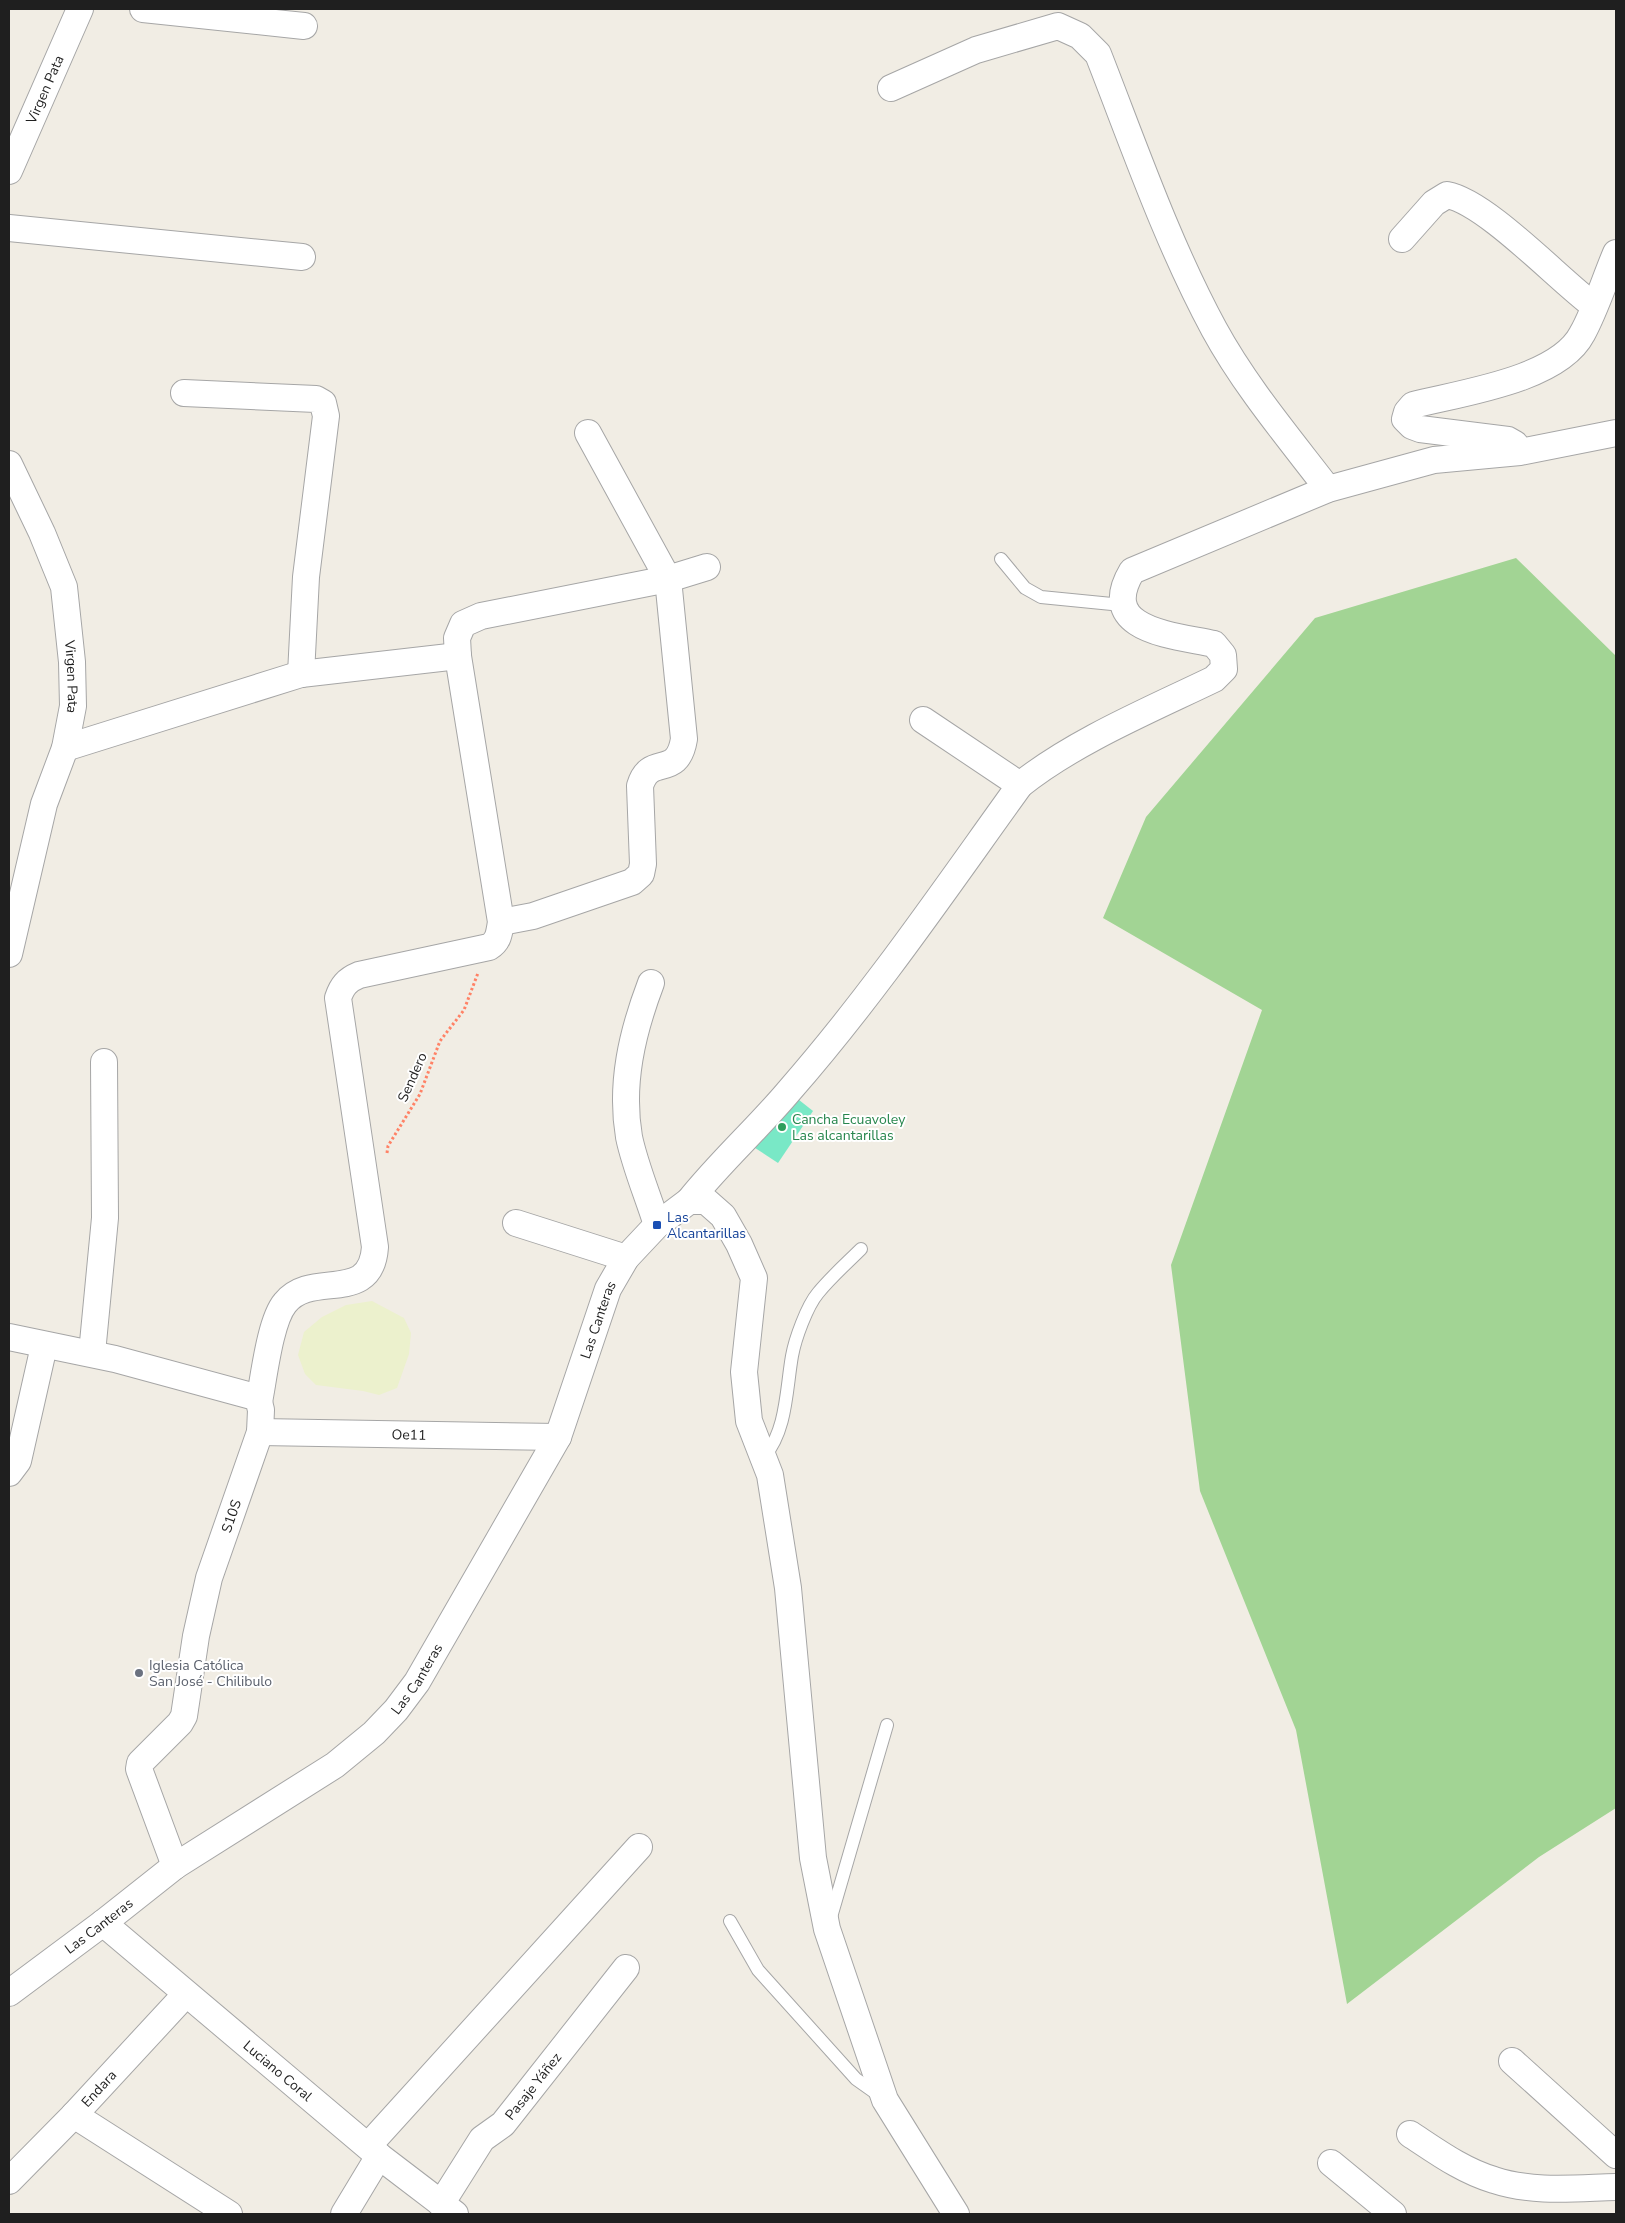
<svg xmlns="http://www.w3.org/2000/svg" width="1625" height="2223" font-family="'Nunito Sans',sans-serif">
	<rect width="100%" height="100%" fill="#f1ede4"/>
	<polygon fill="#ecf1cd" points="372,1301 404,1318 411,1333 409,1354 397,1388 379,1395 363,1391 316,1385 305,1374 298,1355 304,1332 322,1317 346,1305"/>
	<polygon fill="#a2d494" points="1516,558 1616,656 1616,1808 1539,1857 1347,2004 1296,1730 1200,1491 1171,1265 1262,1010 1103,918 1146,817 1315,618"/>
	<polygon fill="#79e8c6" points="789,1092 813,1111 778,1163 749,1144"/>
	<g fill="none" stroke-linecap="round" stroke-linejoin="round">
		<defs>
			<g id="service">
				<polyline points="1001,559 1025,588 1041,597 1122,605"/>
				<path d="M 764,1457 C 787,1430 786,1390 792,1356 C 795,1339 807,1306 818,1293 C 831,1277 847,1263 861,1249"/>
				<polyline points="831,1917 887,1725"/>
				<polyline points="730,1921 758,1970 856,2079 880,2096"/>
			</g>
			<g id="minor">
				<polyline points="143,9 304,26"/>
				<path d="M 891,88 L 976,50 L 1058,26 L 1080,36 L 1098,54 C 1134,146 1167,242 1214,329 C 1245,386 1289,438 1328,489"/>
				<path id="s1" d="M 9,171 L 80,9"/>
				<polyline points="9,228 302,257"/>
				<path d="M 1402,239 L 1434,203 L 1447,195 C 1486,202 1558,279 1593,305"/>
				<polyline points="184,393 316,399 323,403 326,416 306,577 301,674"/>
				<path d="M 1519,450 L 1515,444 L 1508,440 L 1420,429 L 1412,426 L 1405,419 L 1407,412 L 1413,405 C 1460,393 1558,380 1582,334 C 1595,311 1605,279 1616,253"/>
				<path id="s2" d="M 9,464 L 42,533 L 64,587 L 72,662 L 73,706 L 65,748 L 44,804 L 9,954"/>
				<polyline points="923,720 1020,785"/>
				<polyline points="65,748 301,674 458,656"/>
				<path d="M 501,922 L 533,916 L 632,882 L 641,874 L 643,864 L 640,786 C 650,752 677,781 684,739 L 668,579 L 588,433"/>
				<path d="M 651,983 C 632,1033 620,1084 629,1137 C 635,1166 648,1196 657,1225"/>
				<path d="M 689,1201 C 720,1162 757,1129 789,1091 C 873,995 945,889 1020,785 C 1073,742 1152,709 1214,679 L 1224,669 L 1223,655 L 1214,644 C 1174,635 1096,631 1132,571 L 1328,489 L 1434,460 L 1520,452 L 1616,433"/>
				<polyline points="516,1223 626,1258"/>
				<polyline points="9,1337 115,1359 255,1397 259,1402 261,1410 260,1432 209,1578 196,1636 184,1716 180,1723 140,1763 139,1769 175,1866"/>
				<polyline points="92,1353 105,1218 104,1062"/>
				<path d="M 259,1402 C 264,1377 270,1321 285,1303 C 312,1269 371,1306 375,1247 L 338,998 C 342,986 347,980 359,975 L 489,947 C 499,941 499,933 501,922 L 458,656 L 457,638 L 463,624 L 481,616 L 668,579 L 707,567"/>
				<path id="s3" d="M 260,1432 L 558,1437"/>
				<polyline points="9,1473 18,1461 44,1346"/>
				<path id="s4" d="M 103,1923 L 379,2156 L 455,2214"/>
				<path id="s5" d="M 9,1993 L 103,1923 L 175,1866 L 335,1765 L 374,1733 L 396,1710 L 417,1682 L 558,1437 L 608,1289 L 626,1258 L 657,1225 L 689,1201 L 706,1201 L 723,1216 L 739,1244 L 754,1278 L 744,1372 L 749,1421 L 770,1475 L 788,1588 L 813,1858 L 827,1929 L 885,2100 L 956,2214"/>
				<polyline points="1512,2061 1616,2155"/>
				<polyline points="74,2115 229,2214"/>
				<path d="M 1410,2134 C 1436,2151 1463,2171 1494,2180 C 1533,2193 1576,2188 1616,2187"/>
				<polyline points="368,2146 639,1847"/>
				<polyline points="1331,2163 1393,2214"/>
				<path id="s6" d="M 9,2181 L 74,2115 L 185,1995"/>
				<path id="s7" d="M 441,2204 L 482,2139 L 503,2124 L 626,1968"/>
				<polyline points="344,2214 379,2156"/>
			</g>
		</defs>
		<use href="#service" stroke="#a6a6a6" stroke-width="14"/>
		<use href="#minor" stroke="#a6a6a6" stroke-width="28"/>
		<polyline stroke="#ff8266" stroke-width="3" stroke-dasharray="2.5 2.5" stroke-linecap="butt" points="387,1153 388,1146 420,1094 440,1041 464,1010 478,973"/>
		<use href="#service" stroke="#fff" stroke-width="12"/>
		<use href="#minor" stroke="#fff" stroke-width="26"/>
	</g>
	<circle fill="#2e9e5b" stroke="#fff" stroke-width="2" cx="782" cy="1127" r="5"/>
	<rect fill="#1a4fb4" stroke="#fff" stroke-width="2" x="652" y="1220" width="10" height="10" rx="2.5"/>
	<circle fill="#6b7280" stroke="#fff" stroke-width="2" cx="139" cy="1673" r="5"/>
	<g text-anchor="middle" stroke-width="4" stroke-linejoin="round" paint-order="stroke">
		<g font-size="14" fill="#1f1f1f" stroke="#fff">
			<text dy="5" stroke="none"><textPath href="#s1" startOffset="89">Virgen Pata</textPath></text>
			<text dy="5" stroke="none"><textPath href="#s2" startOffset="225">Virgen Pata</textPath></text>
			<text transform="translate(412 1077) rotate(-66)" y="5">Sendero</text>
			<text dy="5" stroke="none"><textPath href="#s5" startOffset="922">Las Canteras</textPath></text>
			<text dy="5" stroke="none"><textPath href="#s3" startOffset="149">Oe11</textPath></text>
			<text transform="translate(231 1516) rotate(-71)" y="5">S10S</text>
			<text dy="5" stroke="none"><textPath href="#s5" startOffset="518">Las Canteras</textPath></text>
			<text dy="5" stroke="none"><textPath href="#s5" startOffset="112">Las Canteras</textPath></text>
			<text dy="5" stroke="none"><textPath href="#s4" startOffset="229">Luciano Coral</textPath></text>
			<text dy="5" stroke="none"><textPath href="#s7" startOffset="151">Pasaje Yáñez</textPath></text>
			<text dy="5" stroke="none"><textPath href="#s6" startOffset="129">Endara</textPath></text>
		</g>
		<g font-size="14" fill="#27864d" stroke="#fff" text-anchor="start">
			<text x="792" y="1124">Cancha Ecuavoley<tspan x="792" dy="16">Las alcantarillas</tspan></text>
		</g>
		<g font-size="14" fill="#164399" stroke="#fff" text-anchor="start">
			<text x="667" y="1222">Las<tspan x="667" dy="16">Alcantarillas</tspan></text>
		</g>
		<g font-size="14" fill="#5b616d" stroke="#fff" text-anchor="start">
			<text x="149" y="1670">Iglesia Católica<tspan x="149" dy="16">San José - Chilibulo</tspan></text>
		</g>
	</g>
	<rect width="1625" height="2223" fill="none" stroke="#1f1f1f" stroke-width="20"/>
</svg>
